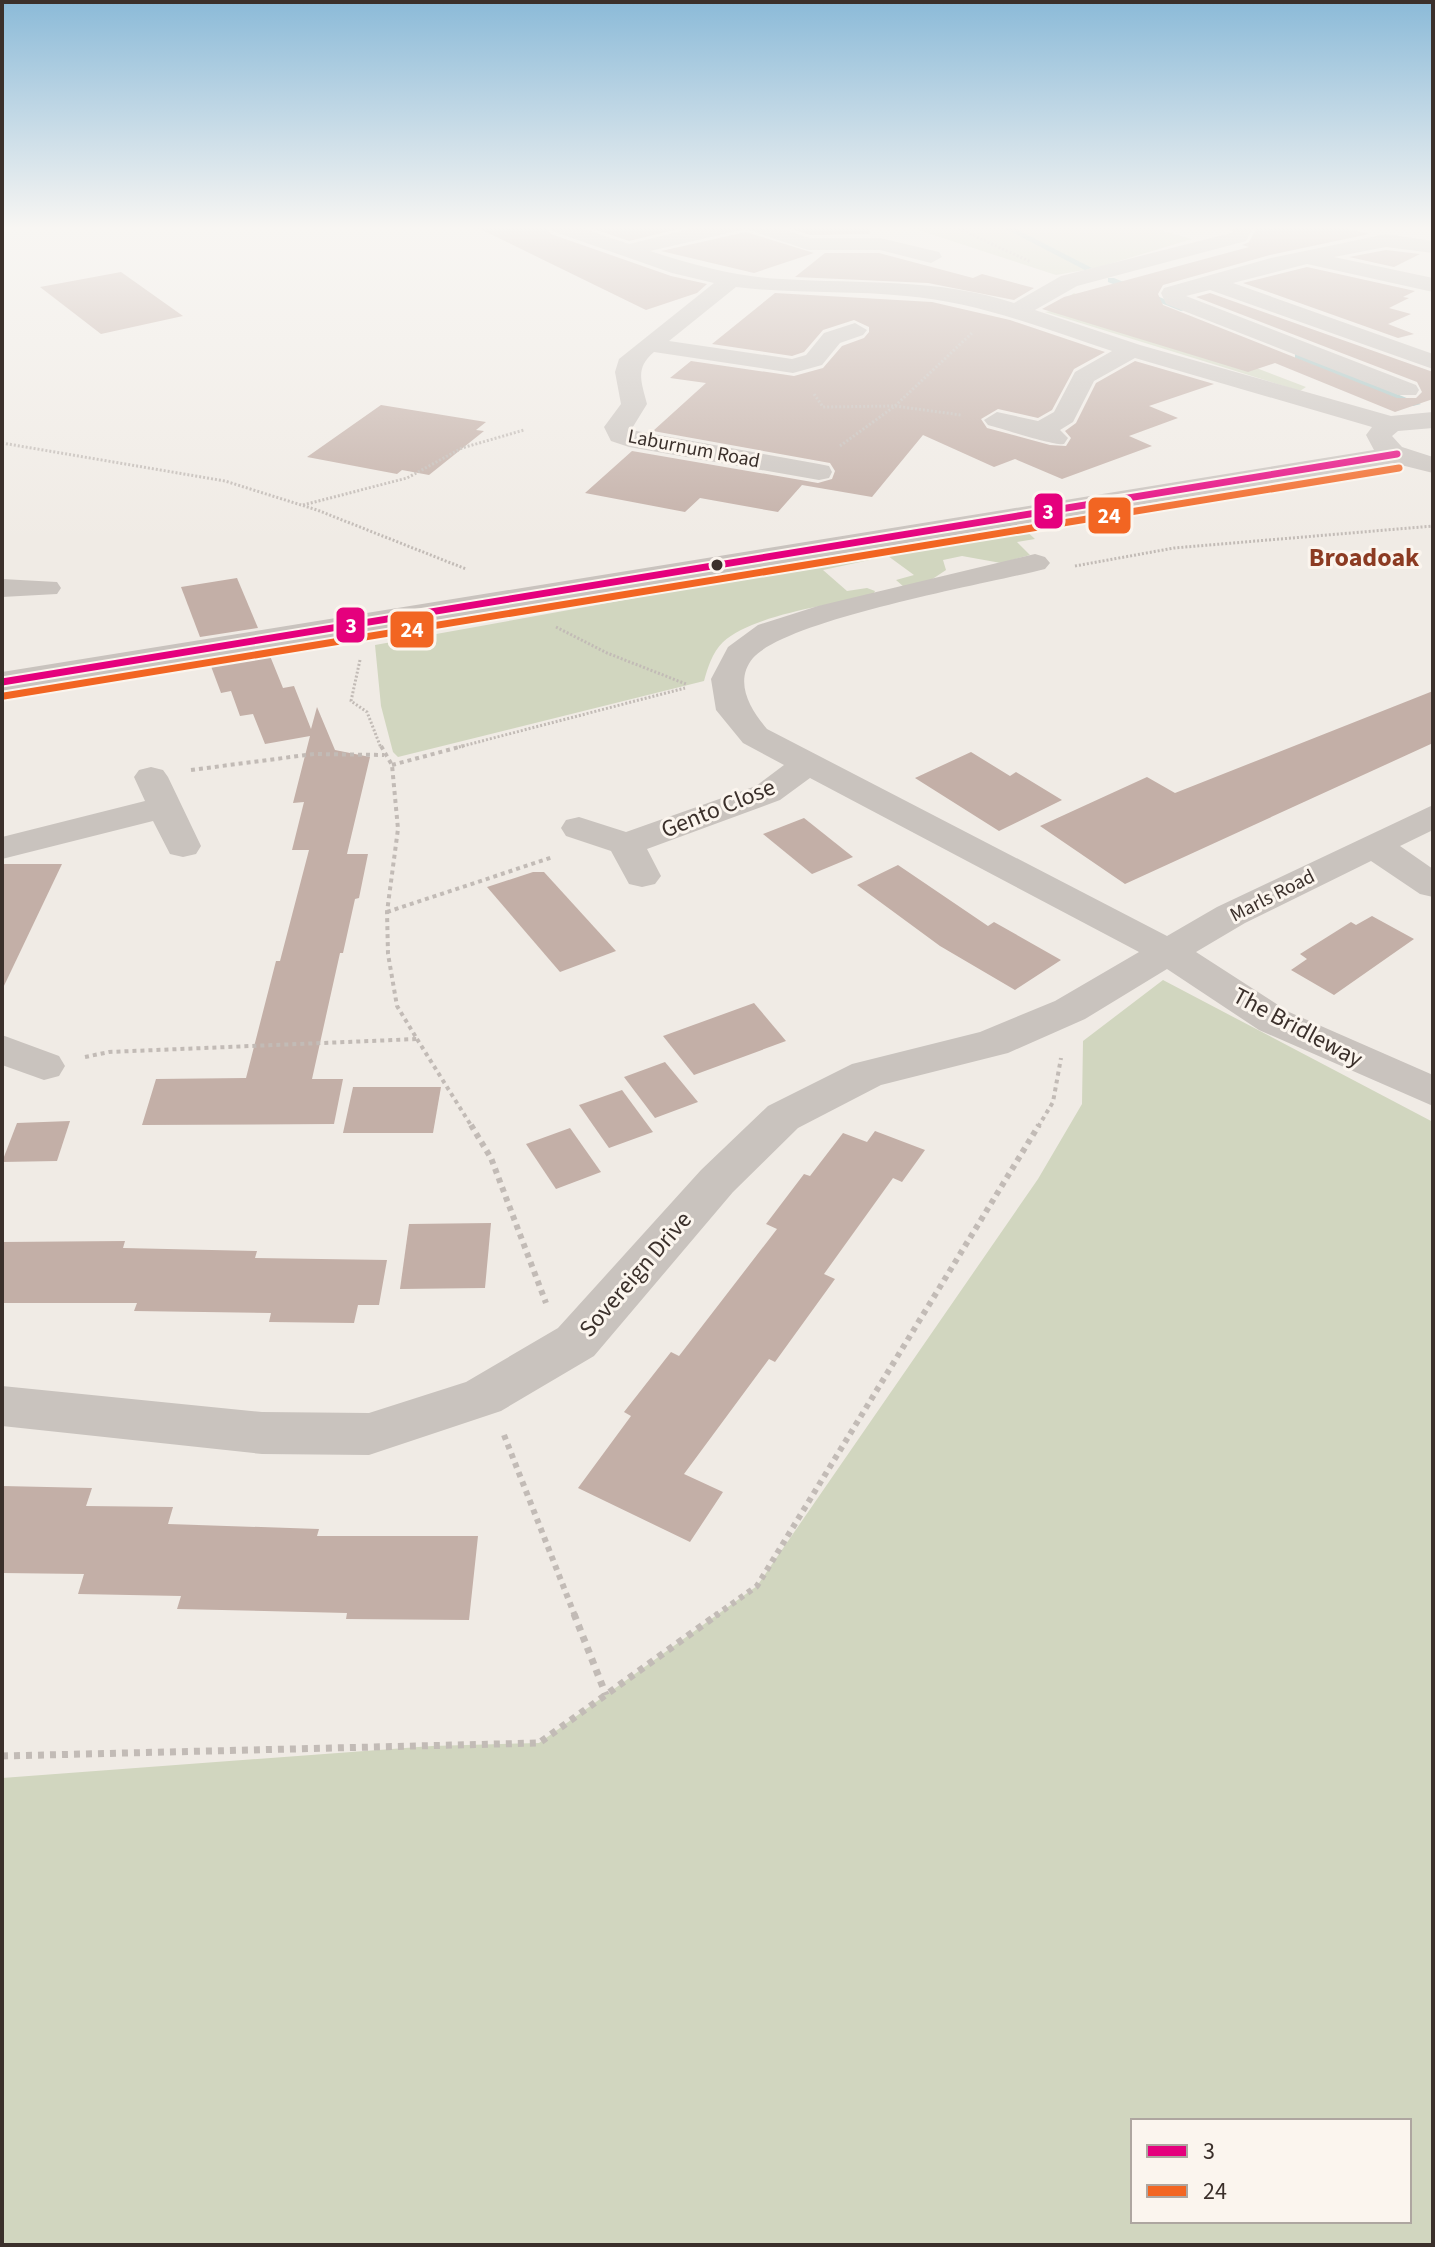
<svg xmlns="http://www.w3.org/2000/svg" width="1435" height="2247" font-family="'Source Sans 3',sans-serif">
	<rect width="100%" height="100%" fill="#f0ebe5"/>
	<g fill="#d1d6bf" fill-rule="evenodd">
		<polygon points="909,227 1149,227 1192,239 1096,268 1056,275"/>
		<polygon points="1074,293 1105,310 1306,387 1300,391 1045,312 1063,309 1057,304"/>
		<path d="M 1023,528 L 1035,539 L 1017,542 L 1030,555 L 1001,563 L 962,556 L 943,560 L 946,570 L 931,580 L 904,587 L 896,580 L 914,575 L 888,556 L 823,570 L 847,591 L 867,588 L 875,591 L 873,595 C 832,605 754,614 723,642 C 712,653 708,667 704,681 L 398,757 L 393,752 L 381,706 L 375,645 Z"/>
		<path d="M 1163,980 L 1433,1122 L 1433,2245 L 2,2245 L 2,1778 L 432,1746 L 539,1743 L 757,1586 L 1038,1179 L 1082,1104 L 1083,1041 ZM 1133,2121 L 1409,2121 L 1409,2221 L 1133,2221 Z"/>
	</g>
	<g fill="none" stroke-linecap="round" stroke-linejoin="round">
		<g fill="#a1c2c1" fill-rule="evenodd">
			<polygon points="1002,227 1012,227 1092,268 1085,270"/>
			<polygon points="1108,278 1114,278 1188,309 1181,311 1108,282"/>
			<polygon points="1295,354 1301,354 1421,404 1413,406 1295,358"/>
		</g>
	</g>
	<g fill="#c3afa7">
		<polygon points="476,227 546,227 551,234 671,276 707,284 697,293 646,310"/>
		<polygon points="588,227 686,227 629,241"/>
		<polygon points="786,227 869,227 870,234 810,235"/>
		<polygon points="1257,227 1342,227 1369,234 1270,255 1163,285 1158,294 1163,305 1397,398 1416,398 1422,392 1417,382 1196,297 1210,293 1433,372 1433,399 1395,412 1275,363 1248,372 1042,309 1064,297 1249,247 1242,245 1249,242"/>
		<polygon points="746,232 814,253 754,273 661,251"/>
		<polygon points="1386,250 1420,254 1394,267 1349,257"/>
		<polygon points="825,253 879,253 973,278 982,274 1034,288 1014,300 928,283 795,277"/>
		<polygon points="1307,267 1415,291 1403,297 1409,298 1389,308 1411,314 1388,324 1414,334 1398,338 1243,283"/>
		<polygon points="121,272 183,316 101,334 40,287"/>
		<polygon points="775,293 932,302 1010,320 1105,352 1074,369 1052,410 1038,418 998,409 981,419 987,428 1050,445 1066,446 1071,438 1065,431 1076,423 1096,383 1135,361 1214,384 1149,406 1178,418 1129,436 1152,446 1062,479 1015,459 994,467 923,435 872,497 802,485 778,512 700,498 685,512 585,493 632,451 818,483 832,479 835,471 830,463 653,431 706,383 670,378 691,361 794,376 823,368 842,346 864,338 869,332 869,327 854,320 823,330 804,352 792,356 712,344"/>
		<polygon points="381,405 486,422 476,430 484,431 429,475 402,470 397,474 307,457"/>
		<polygon points="237,578 258,628 200,637 181,587"/>
		<polygon points="268,651 283,688 294,686 311,729 317,707 335,750 370,757 347,854 368,854 359,898 355,899 343,953 340,953 312,1079 343,1079 334,1124 142,1125 156,1079 246,1078 276,961 280,961 309,850 292,850 304,802 293,803 310,736 265,744 253,714 240,716 231,691 221,693 209,661"/>
		<polygon points="1433,691 1433,743 1125,884 1040,826 1147,777 1175,793"/>
		<polygon points="971,752 1010,776 1016,772 1062,800 999,831 915,778"/>
		<polygon points="804,818 853,857 812,874 763,834"/>
		<polygon points="2,864 62,864 2,990"/>
		<polygon points="898,865 988,926 994,922 1061,960 1015,990 940,946 857,885"/>
		<polygon points="533,872 544,872 616,951 560,972 487,887"/>
		<polygon points="1372,916 1414,939 1334,995 1291,970 1307,959 1300,954 1351,922 1356,925"/>
		<polygon points="754,1003 786,1041 694,1075 663,1036"/>
		<polygon points="665,1062 698,1102 655,1118 624,1077"/>
		<polygon points="353,1087 441,1087 433,1133 343,1133"/>
		<polygon points="622,1090 653,1132 609,1148 579,1105"/>
		<polygon points="70,1121 57,1161 2,1162 17,1123"/>
		<polygon points="570,1128 601,1172 556,1189 526,1144"/>
		<polygon points="875,1131 925,1150 902,1182 893,1178 824,1274 835,1279 775,1362 769,1359 684,1474 723,1492 690,1542 578,1488 631,1416 624,1412 671,1352 679,1356 777,1229 766,1224 804,1174 810,1176 843,1133 867,1142"/>
		<polygon points="491,1223 485,1288 400,1289 409,1224"/>
		<polygon points="125,1241 123,1248 257,1251 255,1258 387,1260 379,1305 358,1305 354,1323 269,1322 271,1313 134,1311 137,1303 2,1303 2,1242"/>
		<polygon points="2,1486 92,1488 86,1506 173,1507 168,1524 319,1529 317,1536 478,1536 469,1620 346,1619 347,1613 177,1609 181,1596 78,1594 84,1574 2,1573"/>
	</g>
	<g fill="none" stroke-linecap="round" stroke-linejoin="round">
		<g stroke="#c2bbb6" stroke-width="3" stroke-dasharray="2 2" stroke-linecap="butt">
			<polyline points="955,227 1031,262"/>
			<polyline points="814,394 823,407 895,406 961,415"/>
			<polyline points="2,443 225,481 317,510 466,569"/>
			<polyline points="840,446 895,406 972,333"/>
			<polyline points="303,505 407,478 462,448 524,430"/>
			<polyline points="1075,566 1174,548 1433,526"/>
			<polyline points="556,627 607,653 686,684"/>
			<polyline points="360,660 351,701 367,712 381,748"/>
			<polyline points="455,748 685,688"/>
		</g>
		<g stroke="#c2bbb6" stroke-width="4" stroke-dasharray="4 4" stroke-linecap="butt">
			<polyline points="392,765 463,746"/>
			<polyline points="191,770 314,754 384,755"/>
			<polyline points="387,912 553,857"/>
			<polyline points="417,1039 472,1127"/>
			<polyline points="85,1057 109,1052 417,1039 397,1006 388,954 387,912 398,829 392,765 381,746"/>
			<polyline points="1038,1127 1053,1102 1061,1058"/>
		</g>
		<g stroke="#c2bbb6" stroke-width="6" stroke-dasharray="5 5" stroke-linecap="butt">
			<polyline points="471,1125 491,1158 546,1303"/>
			<polyline points="504,1435 575,1616"/>
			<polyline points="715,1616 757,1586 1039,1125"/>
		</g>
		<g stroke="#c2bbb6" stroke-width="7" stroke-dasharray="6 6" stroke-linecap="butt">
			<polyline points="574,1614 606,1695"/>
			<polyline points="2,1756 539,1743 718,1614"/>
		</g>
		<g fill="#c9c3be" fill-rule="evenodd">
			<path d="M 549,227 L 579,227 L 629,244 L 698,227 L 776,227 L 810,238 L 880,238 L 939,252 L 942,257 L 931,263 L 880,250 L 808,250 L 746,229 L 650,251 C 693,265 737,277 782,279 C 860,284 939,278 1014,303 L 1061,276 L 1231,233 L 1234,227 L 1254,227 L 1246,241 L 1077,286 L 1035,310 L 1140,345 L 1391,416 L 1433,412 L 1433,428 L 1398,431 L 1392,436 L 1402,447 L 1433,457 L 1433,473 L 1393,463 L 2,692 L 2,672 L 1374,450 L 1366,435 L 1372,427 L 1135,358 L 1094,381 L 1073,422 L 1060,430 L 1068,438 L 1064,444 C 1055,446 1003,429 988,425 L 984,420 L 997,412 L 1038,421 L 1054,412 L 1075,372 L 1112,351 C 1045,329 978,302 906,296 C 849,290 793,294 736,287 L 669,341 L 792,359 L 806,355 L 824,333 L 855,323 L 867,330 L 863,335 L 840,343 L 822,365 L 793,373 L 654,352 C 635,368 641,381 647,404 L 631,430 L 819,464 L 829,466 L 832,472 L 829,478 L 819,480 L 629,447 L 611,441 L 604,427 L 621,404 L 615,372 L 619,359 L 714,283 L 672,273 L 552,231 Z"/>
			<polygon points="1386,234 1433,241 1433,253 1386,247 1334,257 1433,278 1433,292 1307,264 1233,283 1433,354 1433,369 1210,290 1186,296 1416,385 1419,390 1416,395 1398,395 1166,304 1161,293 1164,288 1271,258"/>
			<path d="M 1035,554 L 1045,557 L 1050,563 L 1045,569 C 986,584 788,619 753,658 C 733,682 751,710 767,729 L 1167,936 L 1217,907 L 1433,805 L 1433,830 L 1400,846 L 1433,869 L 1433,897 L 1420,894 L 1371,861 L 1245,923 L 1196,952 L 1289,1012 L 1433,1075 L 1433,1106 L 1259,1030 L 1167,969 L 1085,1019 L 1008,1053 L 881,1085 L 798,1128 L 733,1192 L 594,1356 L 501,1411 L 369,1455 L 262,1454 L 2,1426 L 2,1386 L 262,1412 L 369,1413 L 466,1382 L 558,1328 L 701,1170 L 768,1106 L 852,1064 L 980,1032 L 1055,1001 L 1139,952 L 810,778 L 780,800 L 647,849 L 661,876 L 655,884 L 642,887 L 629,884 L 611,851 L 566,836 L 561,828 L 566,820 L 579,817 L 626,832 L 756,786 L 784,765 L 743,743 L 716,710 L 711,679 L 728,647 L 758,625 L 818,606 Z"/>
			<polygon points="2,579 57,582 61,588 57,594 2,597"/>
			<polygon points="151,767 163,770 168,777 201,846 196,854 183,857 170,854 153,821 2,859 2,837 145,801 134,777 139,770"/>
			<polygon points="2,1035 59,1056 65,1066 59,1076 44,1080 2,1065"/>
		</g>
		<defs>
			<polyline id="bus-1-far1" points="1390,455 1397,454"/>
			<polyline id="bus-1" points="2,682 1397,454"/>
			<polyline id="bus-2" points="4,696 1399,468"/>
		</defs>
		<use href="#bus-1-far1" stroke="#fbf5ee" stroke-width="8"/>
		<use href="#bus-1" stroke="#fbf5ee" stroke-width="11"/>
		<use href="#bus-2" stroke="#fbf5ee" stroke-width="11"/>
		<use href="#bus-1-far1" stroke="#e5007d" stroke-width="5"/>
		<use href="#bus-1" stroke="#e5007d" stroke-width="7"/>
		<use href="#bus-2" stroke="#f26522" stroke-width="7"/>
	</g>
	<linearGradient id="sky" x2="0" y2="1"><stop stop-color="#8bbad8"/><stop offset="0.42" stop-color="#f8f6f3"/><stop offset="1" stop-color="#f8f6f3" stop-opacity="0"/></linearGradient>
	<rect width="1435" height="542" fill="url(#sky)"/>
	<circle fill="#3b302b" stroke="#fbf5ee" stroke-width="3" cx="717" cy="565" r="7"/>
	<g text-anchor="middle" stroke-width="6" stroke-linejoin="round" paint-order="stroke">
		<g font-size="20" fill="#3b302b" stroke="#fbf5ee">
			<text transform="translate(694 448) rotate(11)" y="7">Laburnum Road</text>
			<text transform="translate(1272 895) rotate(-27)" y="7">Marls Road</text>
		</g>
		<g font-size="24" fill="#3b302b" stroke="#fbf5ee">
			<text transform="translate(718 808) rotate(-22)" y="8">Gento Close</text>
			<text transform="translate(1298 1027) rotate(28)" y="8">The Bridleway</text>
			<text transform="translate(635 1274) rotate(-49)" y="8">Sovereign Drive</text>
		</g>
		<g font-size="26" font-weight="bold" fill="#8c3b22" stroke="#fbf5ee">
			<text x="1364" y="566">Broadoak</text>
		</g>
	</g>
	<g stroke="#fbf5ee" stroke-width="3">
		<rect x="1033" y="492" width="31" height="38" rx="8" fill="#e5007d"/>
		<rect x="1087" y="496" width="45" height="39" rx="8" fill="#f26522"/>
		<rect x="335" y="606" width="31" height="38" rx="8" fill="#e5007d"/>
		<rect x="389" y="610" width="46" height="39" rx="8" fill="#f26522"/>
	</g>
	<g font-size="22" text-anchor="middle" font-weight="bold" fill="#fff">
		<text x="1048" y="519">3</text>
		<text x="1109" y="523">24</text>
		<text x="351" y="633">3</text>
		<text x="412" y="637">24</text>
	</g>
	<rect width="1435" height="2247" fill="none" stroke="#3b302b" stroke-width="8"/>
	<rect x="1131" y="2119" width="280" height="104" fill="#fbf5ee" stroke="#aea6a0" stroke-width="2"/>
	<rect x="1147" y="2145" width="40" height="12" fill="#e5007d" stroke="#aea6a0" stroke-width="2"/>
	<text x="1203" y="2159" font-size="24" fill="#3b302b">3</text>
	<rect x="1147" y="2185" width="40" height="12" fill="#f26522" stroke="#aea6a0" stroke-width="2"/>
	<text x="1203" y="2199" font-size="24" fill="#3b302b">24</text>
</svg>
